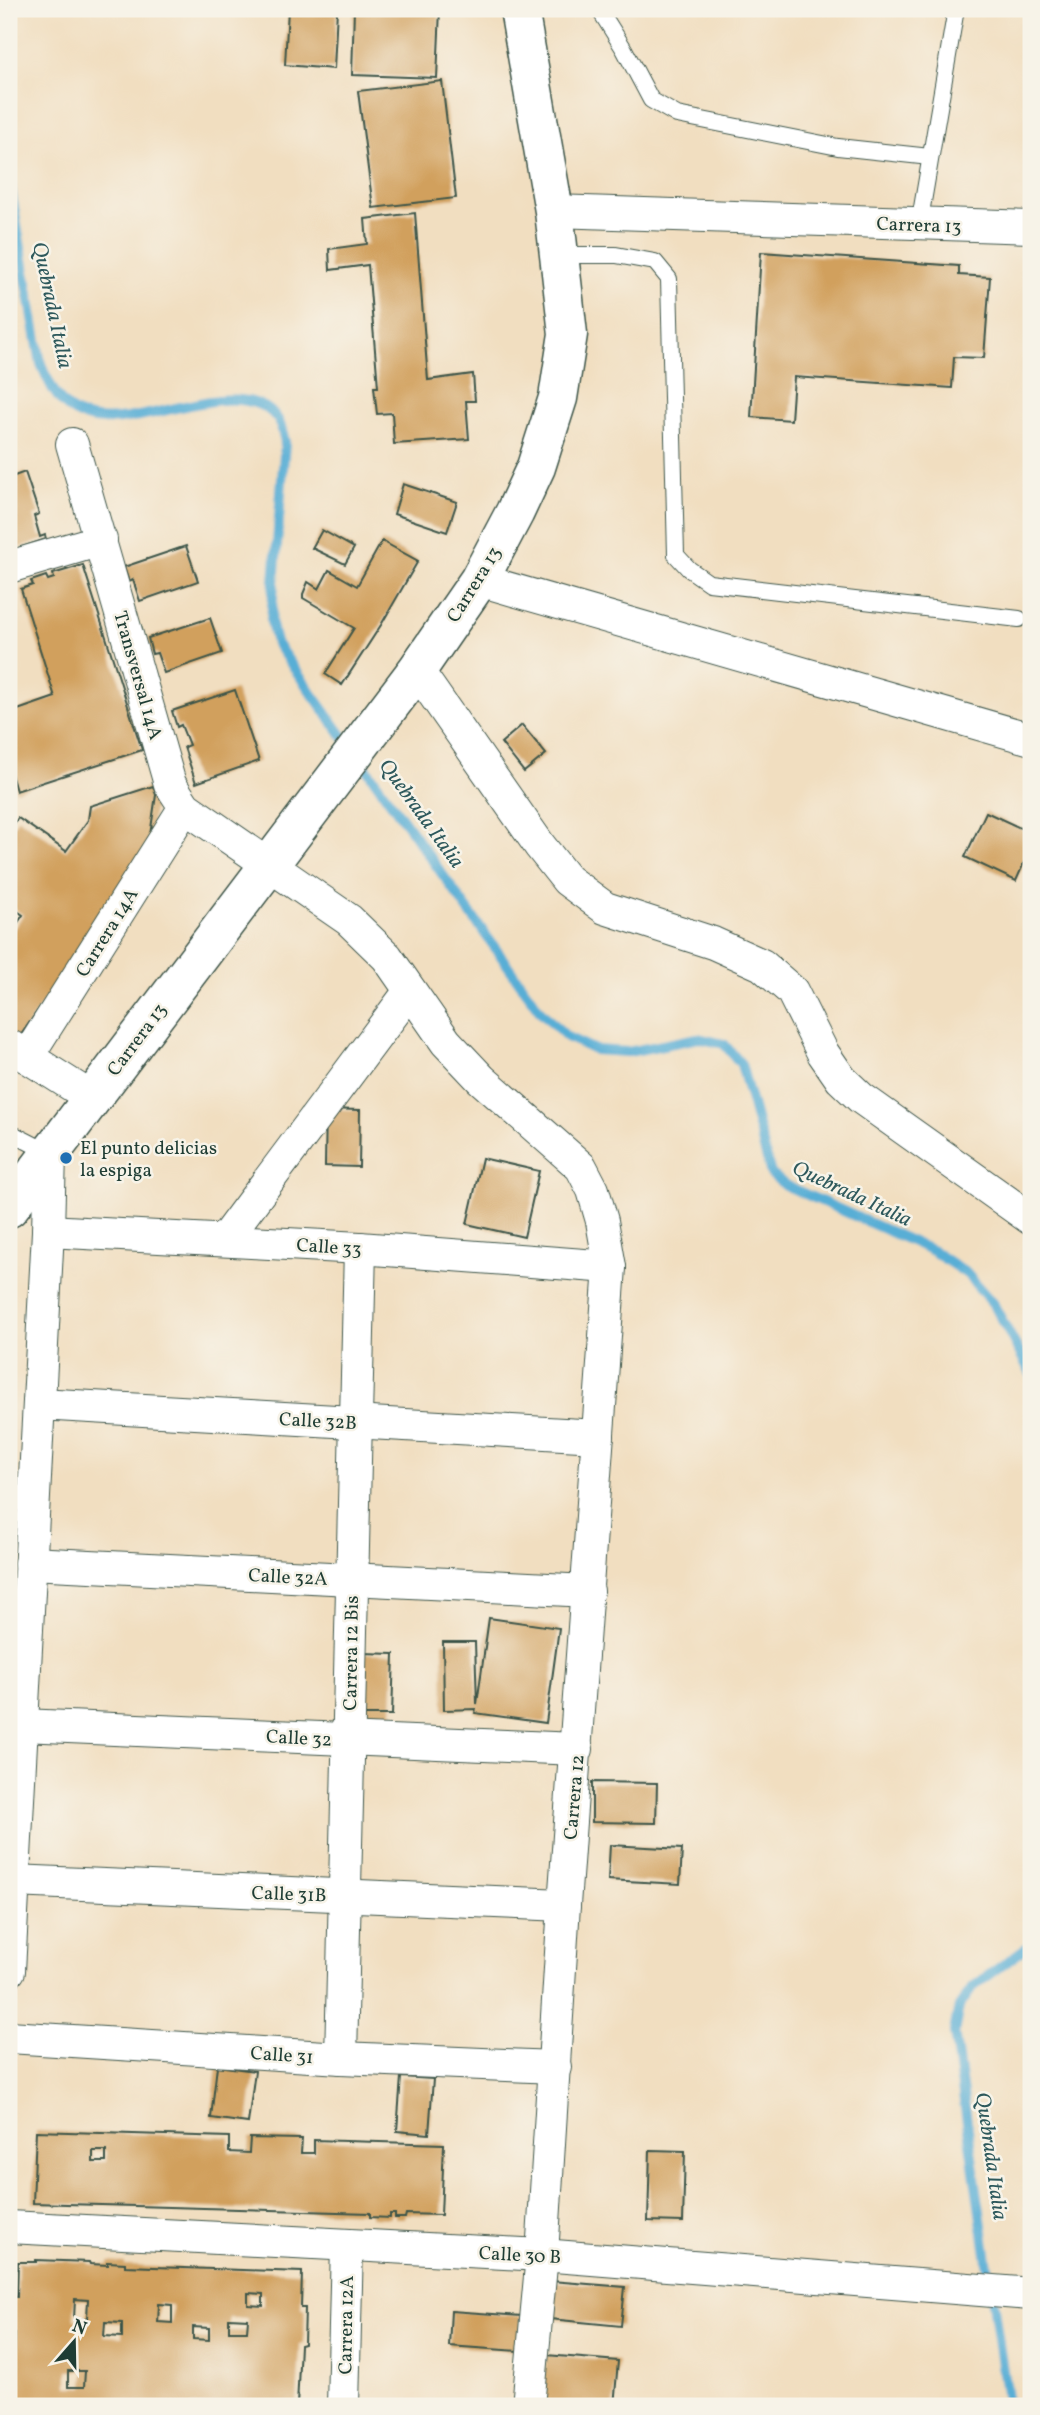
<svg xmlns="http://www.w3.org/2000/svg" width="1040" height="2415" font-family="Vollkorn,serif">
	<rect width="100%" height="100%" fill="#f7f3e8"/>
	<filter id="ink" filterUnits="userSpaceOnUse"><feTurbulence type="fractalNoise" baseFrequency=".0143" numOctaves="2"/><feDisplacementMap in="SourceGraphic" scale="14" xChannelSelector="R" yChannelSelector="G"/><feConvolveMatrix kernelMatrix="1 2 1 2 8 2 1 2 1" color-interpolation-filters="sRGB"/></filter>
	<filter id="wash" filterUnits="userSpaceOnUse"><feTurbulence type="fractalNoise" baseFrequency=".00686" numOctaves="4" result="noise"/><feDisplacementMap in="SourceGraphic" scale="28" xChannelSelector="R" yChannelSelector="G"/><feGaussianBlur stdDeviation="1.57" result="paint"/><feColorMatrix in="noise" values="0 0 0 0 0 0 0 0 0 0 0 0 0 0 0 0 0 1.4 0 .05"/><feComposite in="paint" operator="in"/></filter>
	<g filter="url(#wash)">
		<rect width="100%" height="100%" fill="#f1dec0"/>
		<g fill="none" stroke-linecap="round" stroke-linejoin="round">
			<g stroke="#59aed5" stroke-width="10">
				<path d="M 9,179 L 41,364 C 49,382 56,401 74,412 C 125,443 234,367 276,417 C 281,422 283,434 285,442 L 271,621 L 276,643 L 349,745"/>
				<polyline points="359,758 541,1012 567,1037 595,1050 628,1052 698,1038 724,1044 741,1064 771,1174 785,1185 933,1251 967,1274 994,1305 1031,1374"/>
				<polyline points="1008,2406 954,2032 959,2007 973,1987 1031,1944"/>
			</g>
		</g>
		<g id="blocks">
			<g fill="#d1a05d" fill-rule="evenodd">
				<polygon points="288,9 337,9 334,69 285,65"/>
				<polygon points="354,9 440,9 437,78 352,75"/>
				<polygon points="442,81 456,198 373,208 358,91"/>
				<polygon points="415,213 428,380 473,374 475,401 466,401 469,439 394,444 392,413 377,414 374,387 378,387 368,265 330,270 329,249 367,244 365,219"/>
				<polygon points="761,252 959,266 959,275 990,277 984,358 954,357 952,388 794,377 791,420 751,417"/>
				<polygon points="25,472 39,514 34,516 40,537 45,535 46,539 10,551 9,478"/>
				<polygon points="403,484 457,502 447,532 394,514"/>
				<polygon points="322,530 354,548 345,564 312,548"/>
				<polygon points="382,541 418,561 381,625 342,685 325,674 354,628 303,598 303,594 308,582 319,589 329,570 357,586"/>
				<polygon points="186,546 198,581 140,601 133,580 129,582 124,567"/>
				<polygon points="83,565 142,750 16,791 9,767 9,713 55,697 21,589 33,585 31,581 46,576 48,580 54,578 53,574"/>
				<polygon points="210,618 222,653 164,673 157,653 152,654 148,638"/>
				<polygon points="235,690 259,761 196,783 184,747 189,745 181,725 177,727 172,711"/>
				<polygon points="522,725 546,754 524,772 501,743"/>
				<polygon points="153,786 156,795 148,849 14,1045 9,1041 9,936 23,915 9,905 9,831 18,818 66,851 88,820 90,806"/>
				<polygon points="986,812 1031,833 1031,847 1016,881 965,857"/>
				<polygon points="326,1109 360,1110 359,1167 325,1166"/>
				<polygon points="482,1158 539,1171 524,1237 467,1224"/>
				<polygon points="489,1618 559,1628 546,1723 475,1713 476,1709 444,1710 443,1642 475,1642 477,1704"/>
				<polygon points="363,1653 394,1654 392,1715 361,1715"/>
				<polygon points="592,1782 657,1783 656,1823 592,1822"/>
				<polygon points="610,1845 682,1849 680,1884 608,1880"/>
				<polygon points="217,2066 255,2071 248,2123 211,2118"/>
				<polygon points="401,2077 433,2079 429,2134 397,2131"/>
				<path d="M 36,2131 L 229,2137 L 229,2152 L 249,2153 L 250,2138 L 302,2139 L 301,2153 L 314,2153 L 314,2140 L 444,2144 L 441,2215 L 406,2214 L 405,2218 L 395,2218 L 395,2214 L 390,2214 L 390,2218 L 370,2217 L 370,2213 L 33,2203 ZM 93,2151 L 106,2151 L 106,2162 L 93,2162 Z"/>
				<polygon points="650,2150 685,2151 683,2222 648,2221"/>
				<path d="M 36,2260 L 89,2262 L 90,2264 L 108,2265 L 108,2262 L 125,2263 L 125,2266 L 302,2272 L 301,2308 L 305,2308 L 304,2344 L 300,2345 L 297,2406 L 12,2406 L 15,2333 L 11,2333 L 13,2297 L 17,2297 L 18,2262 L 36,2262 ZM 248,2293 L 263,2294 L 263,2306 L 248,2305 ZM 75,2299 L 88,2300 L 87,2319 L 74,2319 ZM 159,2304 L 172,2305 L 172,2323 L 158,2322 ZM 229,2318 L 248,2319 L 247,2331 L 229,2331 ZM 105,2322 L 122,2323 L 122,2337 L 104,2336 ZM 193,2327 L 209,2328 L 209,2340 L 193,2339 ZM 68,2371 L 85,2371 L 84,2387 L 68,2387 Z"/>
				<polygon points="551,2281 625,2287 621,2326 550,2319"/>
				<polygon points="451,2311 522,2316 519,2351 449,2346"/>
				<polygon points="546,2355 618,2361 614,2406 542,2406"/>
			</g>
		</g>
	</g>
	<g filter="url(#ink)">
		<use href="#blocks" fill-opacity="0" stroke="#3e5549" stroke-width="2"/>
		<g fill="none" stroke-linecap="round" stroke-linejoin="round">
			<defs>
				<g id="service">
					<polyline points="599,9 624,49 651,100 677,115 838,147 930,157"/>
					<polyline points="919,225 956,9"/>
					<polyline points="559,255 616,255 655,262 669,279 676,555 689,569 709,583 1019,619"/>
					<polyline points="9,1132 50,1153"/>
				</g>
				<g id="minor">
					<polyline points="554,211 1031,227"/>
					<polyline points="72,444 170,784 185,807 349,920 387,957 446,1042 481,1079 581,1167 593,1190 602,1221 610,1267 564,1905 542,2255 528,2406"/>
					<polyline points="9,567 101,540"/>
					<polyline points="479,580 1031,739"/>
					<polyline points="417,670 540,846 567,880 605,908 713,943 762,965 792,991 823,1053 841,1079 861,1098 1031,1219"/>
					<polyline points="10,1046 92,1098"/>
					<polyline points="27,1057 185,807"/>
					<polyline points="48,1231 360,1248 610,1267"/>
					<polyline points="224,1240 410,991"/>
					<polyline points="39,1404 598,1436"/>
					<polyline points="30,1563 588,1591"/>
					<polyline points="22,1725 577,1749"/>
					<polyline points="14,1881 564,1905"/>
					<polyline points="9,1971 48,1231 50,1153"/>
					<polyline points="9,2037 341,2058 555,2067"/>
					<polyline points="341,2058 360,1248"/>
					<polyline points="9,2227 542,2255 1031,2294"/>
					<polyline points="343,2406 347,2245"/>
				</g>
				<polyline id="primary" points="9,1208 417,670 479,580 515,512 536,467 558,398 568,334 554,211 519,9"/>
			</defs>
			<use href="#service" stroke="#3e5549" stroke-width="18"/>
			<use href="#minor" stroke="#3e5549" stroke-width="34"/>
			<use href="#primary" stroke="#3e5549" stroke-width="41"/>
			<use href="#service" stroke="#fff" stroke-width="16"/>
			<use href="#minor" stroke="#fff" stroke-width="32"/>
			<use href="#primary" stroke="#fff" stroke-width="38"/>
		</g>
	</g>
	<circle fill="#1f6fb2" stroke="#f7f3e8" stroke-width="2.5" cx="66" cy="1158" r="7"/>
	<g text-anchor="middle" stroke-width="5" stroke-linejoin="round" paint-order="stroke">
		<g font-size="19" fill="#1f3d34" stroke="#f7f3e8">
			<text transform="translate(919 224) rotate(2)" y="7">Carrera 13</text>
			<text transform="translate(473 584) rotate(-58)" y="7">Carrera 13</text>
			<text transform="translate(139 675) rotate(74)" y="7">Transversal 14A</text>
			<text transform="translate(106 932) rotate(-58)" y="7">Carrera 14A</text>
			<text transform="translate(136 1039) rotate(-53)" y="7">Carrera 13</text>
			<text transform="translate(329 1246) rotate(4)" y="7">Calle 33</text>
			<text transform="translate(318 1420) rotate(3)" y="7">Calle 32B</text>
			<text transform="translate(288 1576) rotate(3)" y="7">Calle 32A</text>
			<text transform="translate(350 1653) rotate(-89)" y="7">Carrera 12 Bis</text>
			<text transform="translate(299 1737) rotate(3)" y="7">Calle 32</text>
			<text transform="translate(573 1797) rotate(-85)" y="7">Carrera 12</text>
			<text transform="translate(289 1893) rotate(2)" y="7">Calle 31B</text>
			<text transform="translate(282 2054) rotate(4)" y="7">Calle 31</text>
			<text transform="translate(520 2254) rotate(3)" y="7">Calle 30 B</text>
			<text transform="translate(345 2325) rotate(-89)" y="7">Carrera 12A</text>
		</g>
		<g font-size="19" fill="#1f3d34" stroke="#f7f3e8" text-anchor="start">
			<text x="80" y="1154">El punto delicias<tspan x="80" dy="22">la espiga</tspan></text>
		</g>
		<g font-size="21" font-style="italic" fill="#2e595c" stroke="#f7f3e8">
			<text transform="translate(53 305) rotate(78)" y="7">Quebrada Italia</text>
			<text transform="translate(422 813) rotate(54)" y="7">Quebrada Italia</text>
			<text transform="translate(852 1193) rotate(25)" y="7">Quebrada Italia</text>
			<text transform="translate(992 2156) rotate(82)" y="7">Quebrada Italia</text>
		</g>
	</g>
	<rect width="1040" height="2415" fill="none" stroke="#f7f3e8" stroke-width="35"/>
	<g transform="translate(74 2342) rotate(20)" stroke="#f7f3e8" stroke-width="5" paint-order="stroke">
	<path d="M0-5L12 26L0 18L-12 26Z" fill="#1f3d34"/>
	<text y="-10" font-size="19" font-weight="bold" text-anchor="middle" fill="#1f3d34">N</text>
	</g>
</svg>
